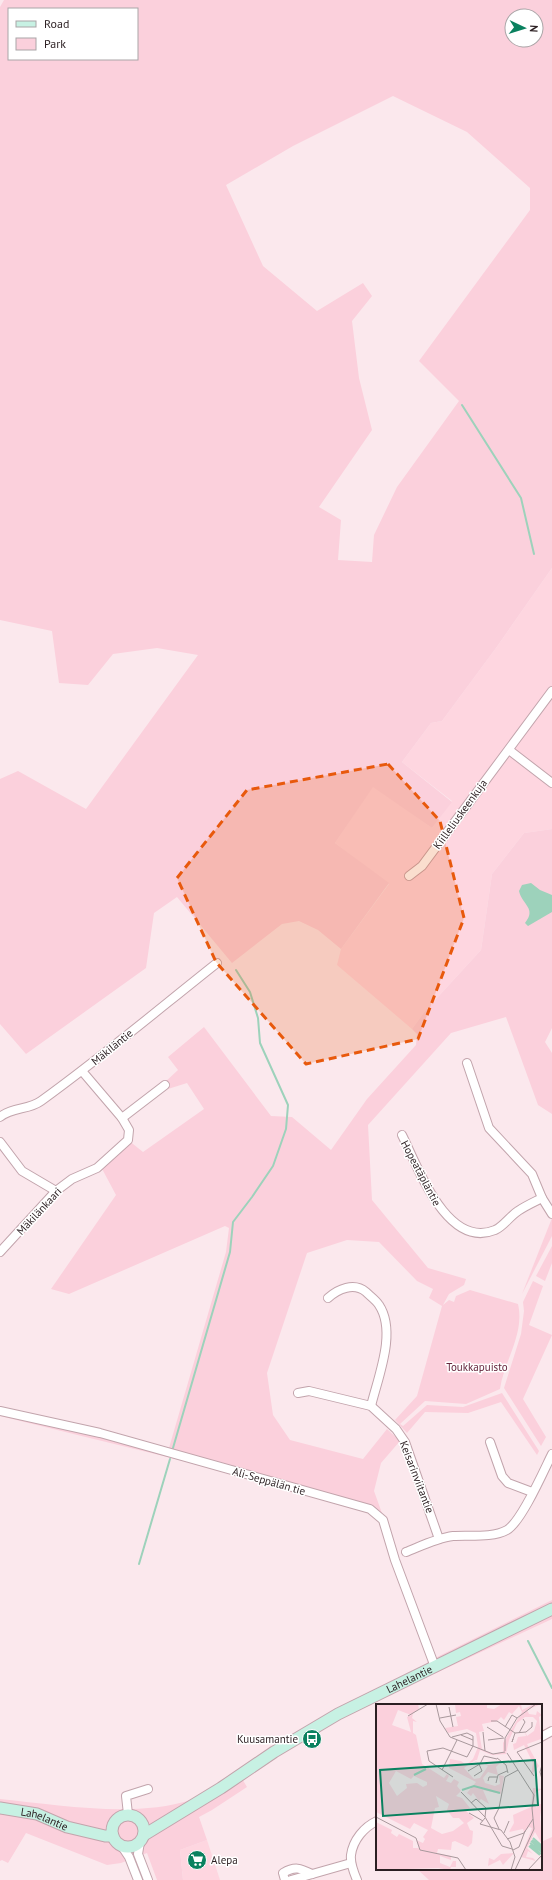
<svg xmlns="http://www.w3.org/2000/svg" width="552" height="1880" font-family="'PT Sans',sans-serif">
	<rect width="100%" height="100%" fill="#fbe8ed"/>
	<g fill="#fed6e0">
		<polygon points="552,568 552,829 524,833 492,874 481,950 425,1011 412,1029 337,965 341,949 389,884 335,843 373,786 432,828 452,801 402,762 431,723 442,721 496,648"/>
		<polygon points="207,1840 220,1880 183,1880 180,1850"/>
	</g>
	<g fill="#fbd0dc" fill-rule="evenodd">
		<path d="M 4,0 L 552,0 L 552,568 L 496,648 L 442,721 L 431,723 L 402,762 L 452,802 L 432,828 L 373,787 L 335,843 L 389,883 L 341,949 L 318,930 L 299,921 L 282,924 L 232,963 L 177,897 L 154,913 L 146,968 L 26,1054 L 0,1024 L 0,779 L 18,771 L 86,809 L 198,655 L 157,648 L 113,654 L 88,685 L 59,683 L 52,631 L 0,620 L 0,7 ZM 9,9 L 137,9 L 137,59 L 9,59 ZM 512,16 L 536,16 L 536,40 L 512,40 ZM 393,96 L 467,132 L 530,188 L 530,210 L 419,361 L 459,401 L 397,487 L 374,535 L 372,562 L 338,560 L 341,520 L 319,507 L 372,430 L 359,378 L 352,321 L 372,296 L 363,283 L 317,311 L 263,266 L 226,185 L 293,146 Z"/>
		<path d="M 552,829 L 552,1028 L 545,1042 L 552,1053 L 552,1114 L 538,1105 L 506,1017 L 451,1033 L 368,1125 L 372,1200 L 428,1268 L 466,1279 L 464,1285 L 449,1294 L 443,1305 L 449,1300 L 454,1302 L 456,1296 L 470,1290 L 518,1304 C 525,1334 504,1361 500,1389 L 466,1404 L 425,1401 L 400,1424 L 403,1426 L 427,1405 L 463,1407 L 502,1393 L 539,1451 L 537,1455 L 501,1402 L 468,1413 L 425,1412 L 407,1433 L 395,1420 L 417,1396 L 442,1306 L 429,1298 L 433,1289 L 417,1281 L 379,1242 L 347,1240 L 307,1253 L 267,1373 L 273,1415 L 290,1440 L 363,1459 L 387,1429 L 400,1441 L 381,1463 L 374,1491 L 383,1516 L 249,1477 L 0,1416 L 0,1408 L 169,1448 L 226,1252 L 229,1228 L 225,1226 L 69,1294 L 51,1289 L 116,1195 L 100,1165 L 128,1140 L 143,1152 L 204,1109 L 187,1083 L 168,1089 L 164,1083 L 178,1070 L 168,1057 L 204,1027 L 271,1116 L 292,1117 L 331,1150 L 367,1099 L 416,1045 L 417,1034 L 412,1029 L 425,1011 L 481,950 L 492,874 L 524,833 Z"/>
		<polygon points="552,1218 552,1236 522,1294"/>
		<polygon points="552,1246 552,1263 545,1281 536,1276"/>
		<polygon points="533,1281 543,1286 529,1325 552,1335 523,1399 546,1437 541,1446 504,1388 521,1334 524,1311 523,1302"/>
		<polygon points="552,1600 552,1619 434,1674 427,1662"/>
		<path d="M 238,1772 L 247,1787 L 212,1810 L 199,1817 L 207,1840 L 180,1850 L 183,1880 L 157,1880 L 147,1853 L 121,1863 L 107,1865 L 26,1833 L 8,1863 L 2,1860 L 0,1861 L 0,1799 C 59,1805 134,1818 191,1800 C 206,1795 224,1780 238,1772 Z"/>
		<polygon points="552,1837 552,1880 429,1880 417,1869 541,1869 541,1842"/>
	</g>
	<path fill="#9dd2bb" d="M 531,883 L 540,890 L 552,895 L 552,912 L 528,926 L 525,923 C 537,908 522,905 519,891 L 522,885 Z"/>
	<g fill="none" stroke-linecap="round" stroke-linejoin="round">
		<g stroke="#9dd2bb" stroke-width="2">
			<polyline points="462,405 521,498 534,554"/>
			<polyline points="173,1448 230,1252 233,1222 252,1197 273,1166 286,1129 288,1105 260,1043 258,1018 250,992 236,970"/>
			<polyline points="139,1564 170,1459"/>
			<polyline points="528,1641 552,1688"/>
		</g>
		<defs>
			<g id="street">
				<polyline points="509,750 552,783"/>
				<polyline points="409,876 422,866 552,691"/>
				<polyline points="467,1063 489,1128 532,1174 542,1198 552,1214"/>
				<path d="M 0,1117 C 12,1107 29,1110 41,1101 C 102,1057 159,1009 217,963"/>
				<polyline points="122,1118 165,1085"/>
				<path d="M 402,1135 C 418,1167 447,1250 495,1230 C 503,1227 510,1216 518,1211 C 525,1206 534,1202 542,1198"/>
				<polyline points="0,1142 22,1171 56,1191"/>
				<polyline points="0,1252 56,1191 72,1179 97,1168 128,1140 129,1130 122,1118 82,1071"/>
				<path d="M 328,1298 C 338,1289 354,1282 366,1292 C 370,1296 376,1300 379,1305 C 397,1332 378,1377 371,1406"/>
				<polyline points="298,1393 309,1391 371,1406 396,1429 405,1442 439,1539"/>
				<polyline points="0,1411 100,1433 370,1509 383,1520 395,1560 435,1667"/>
				<polyline points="490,1442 502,1476 508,1483 532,1492"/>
				<path d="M 406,1552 C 421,1546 437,1538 453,1536 C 469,1535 493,1538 507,1530 C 522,1521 544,1470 552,1454"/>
				<polyline points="541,1737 552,1731"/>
				<polyline points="128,1814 126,1796 148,1789"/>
				<polyline points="140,1842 138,1854 148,1880"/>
				<polyline points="121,1845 129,1857 138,1880"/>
				<path d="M 285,1880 L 283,1873 C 295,1866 300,1868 312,1874"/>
				<polyline points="291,1880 351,1863"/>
				<path d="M 357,1880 C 354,1873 350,1863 351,1855 C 353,1840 364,1827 377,1821"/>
			</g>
			<g id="secondary">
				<path id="s1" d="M 0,1808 L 37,1814 L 67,1827 L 105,1836 L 113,1836"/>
				<circle cx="128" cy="1831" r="16"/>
				<path id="s2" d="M 144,1835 L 221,1788 L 274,1752 L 338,1714 L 552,1609"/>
			</g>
		</defs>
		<use href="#street" stroke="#c2a4ac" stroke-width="10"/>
		<use href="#secondary" stroke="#c2a4ac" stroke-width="13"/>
		<use href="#street" stroke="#fff" stroke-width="8"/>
		<use href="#secondary" stroke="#c7f1e3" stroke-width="11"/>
	</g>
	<path fill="#e8590c" fill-opacity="0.2" stroke="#e8590c" stroke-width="3" stroke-dasharray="8 5" stroke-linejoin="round" d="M 388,764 L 440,821 L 464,918 L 418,1039 L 306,1064 L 216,962 L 177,878 L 247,790 Z"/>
	<defs>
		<symbol id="bus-disc" viewBox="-11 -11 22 22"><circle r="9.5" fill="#0a815f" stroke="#fff"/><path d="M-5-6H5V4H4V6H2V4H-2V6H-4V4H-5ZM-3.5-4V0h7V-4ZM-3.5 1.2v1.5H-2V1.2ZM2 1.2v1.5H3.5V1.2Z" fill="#fff"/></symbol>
		<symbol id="supermarket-disc" viewBox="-11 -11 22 22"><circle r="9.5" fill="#0a815f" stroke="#fff"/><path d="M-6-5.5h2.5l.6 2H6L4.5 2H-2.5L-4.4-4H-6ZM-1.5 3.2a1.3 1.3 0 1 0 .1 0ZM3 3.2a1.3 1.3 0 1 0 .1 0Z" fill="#fff"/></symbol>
	</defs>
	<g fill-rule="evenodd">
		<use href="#bus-disc" x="301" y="1728" width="22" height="22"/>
		<use href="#supermarket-disc" x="186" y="1849" width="22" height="22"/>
	</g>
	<g text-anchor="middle" stroke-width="3" stroke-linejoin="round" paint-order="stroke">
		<g font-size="11" fill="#2b1f22" stroke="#fff">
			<text transform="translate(460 814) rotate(-54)" y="4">Kiilleliuskeenkuja</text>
			<text transform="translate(112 1047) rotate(-39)" y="4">Mäkiläntie</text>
			<text transform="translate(421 1173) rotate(62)" y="4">Hopeatäpläntie</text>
			<text transform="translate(39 1211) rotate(-47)" y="4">Mäkilänkaari</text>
			<text transform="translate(417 1477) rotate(69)" y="4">Keisarinviitantie</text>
			<text transform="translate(269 1481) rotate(16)" y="4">Ali-Seppälän tie</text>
			<text dy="4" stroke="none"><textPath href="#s2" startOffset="308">Lahelantie</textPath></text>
			<text dy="4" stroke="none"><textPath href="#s1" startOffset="46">Lahelantie</textPath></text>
		</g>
		<g font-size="11" fill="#64253c" stroke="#fff">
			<text x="477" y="1371">Toukkapuisto</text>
		</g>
		<g font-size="11" fill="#2b1f22" stroke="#fff" text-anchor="end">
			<text x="298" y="1743">Kuusamantie</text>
			<text x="211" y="1864" text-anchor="start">Alepa</text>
		</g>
	</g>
	<g transform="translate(376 1704)">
		<rect width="166" height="166" fill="#fbe8ed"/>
		<path d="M 0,0 L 42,0 L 43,5 L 35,11 L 22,6 L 16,21 L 35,28 L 31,13 L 37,10 L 36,14 L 41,18 L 37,17 L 37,29 L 40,31 L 46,60 L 68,74 L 71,70 L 73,72 L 70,77 L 75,79 L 78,75 L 83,78 L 81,82 L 85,87 L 80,92 L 86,94 L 94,104 L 90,107 L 98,114 L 91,119 L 94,126 L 97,127 L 96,139 L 92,143 L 79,137 L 76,138 L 75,146 L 62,145 L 61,149 L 75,152 L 75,156 L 64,152 L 64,159 L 74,163 L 77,157 L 80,157 L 80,163 L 75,163 L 74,166 L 62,164 L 0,166 L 0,118 L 16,126 L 15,129 L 21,133 L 23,130 L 37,137 L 37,144 L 43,144 L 40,136 L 47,139 L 49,135 L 47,133 L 52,126 L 38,119 L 34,125 L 0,108 ZM 20,67 L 35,75 L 38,72 L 51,78 L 51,81 L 47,83 L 41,79 L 30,80 L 31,84 L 21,92 L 13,79 ZM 60,92 L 73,100 L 71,106 L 77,114 L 83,114 L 88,119 L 77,127 L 66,130 L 55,124 L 59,104 L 63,103 ZM 79,0 L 111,0 L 111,4 L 118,5 L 126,0 L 145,0 L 146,6 L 158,0 L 165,0 L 151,6 L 153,10 L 160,11 L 161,7 L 166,11 L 163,13 L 165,35 L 151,40 L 163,62 L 155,71 L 157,59 L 148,41 L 138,46 L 137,40 L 140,39 L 142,33 L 150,32 L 149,28 L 151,32 L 158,27 L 161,17 L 157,13 L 149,13 L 141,19 L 133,36 L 130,50 L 116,51 L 104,46 L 101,56 L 98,56 L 103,59 L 98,57 L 88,64 L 98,75 L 104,74 L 112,62 L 105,58 L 113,61 L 124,59 L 120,63 L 122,71 L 112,68 L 107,74 L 109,79 L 119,82 L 124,80 L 123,71 L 128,72 L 125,90 L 107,86 L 113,100 L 105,95 L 103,97 L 97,89 L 95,92 L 91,89 L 100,78 L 73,64 L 74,55 L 85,57 L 90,61 L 97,55 L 102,43 L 100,29 L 91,25 L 72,29 L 69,24 L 82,22 L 80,13 L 85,12 L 84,8 L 80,9 ZM 143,2 L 146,8 L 127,39 L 127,48 L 117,50 L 106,45 L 103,28 L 108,27 L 106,20 L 121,17 L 125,13 L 128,16 L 133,8 L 136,10 ZM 157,84 L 166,85 L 159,89 L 158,99 L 161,104 L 161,100 L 166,100 L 164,113 L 166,140 L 159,128 L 151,144 L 157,150 L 152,147 L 150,153 L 157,154 L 160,157 L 145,153 L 156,124 L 153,123 L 148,128 L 147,125 L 133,128 L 138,119 L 137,111 L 155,103 ZM 138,149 L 127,161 L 124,156 L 112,162 L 113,154 L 118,156 L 125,150 Z" fill="#fbd0dc" fill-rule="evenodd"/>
		<path fill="none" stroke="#9dd2bb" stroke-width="2" d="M 38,71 L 50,65M 86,86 L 98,82 L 124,89M 157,134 L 166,142M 156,136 L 166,144M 155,137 L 166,146M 154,139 L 166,148M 154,141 L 165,150M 153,142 L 164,151"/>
		<path fill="none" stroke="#a8989c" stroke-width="1" d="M 60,0 L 64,17 L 74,33 L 117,50 L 129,48M 73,3 L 77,23M 32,12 L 52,0M 64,14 L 80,11M 115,17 L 121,17 L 139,29 L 150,28 L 156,23 L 156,18M 111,23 L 127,33M 129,23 L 136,11 L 141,14M 107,28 L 109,47M 143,29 L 149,18 L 147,15M 85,31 L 97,36M 76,33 L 91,29 L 97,32 L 97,42M 137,35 L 136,38 L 139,29M 112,36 L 128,34M 129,47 L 129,34 L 141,14 L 160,0M 131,49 L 158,91 L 156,104 L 158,125 L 139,166M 121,54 L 130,61 L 132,69M 166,61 L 164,68 L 166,75M 66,66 L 81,36M 92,67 L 104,60 L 108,52 L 121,55M 98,72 L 106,67 L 103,60M 158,72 L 141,48 L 166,38M 77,73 L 53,57 L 51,47 L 67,44 L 91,53 L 97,42M 112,77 L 113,73 L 121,73M 120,79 L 122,71 L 131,67M 85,88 L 109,113M 95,99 L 100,95 L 110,104 L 109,113M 93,109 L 107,117M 0,113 L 40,134 L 44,146 L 82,154 L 90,166M 109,113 L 126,142 L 136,145M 109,114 L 104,120 L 125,126 L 134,138 L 139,153 L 135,166M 123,125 L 118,114 L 123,104 L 129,73 L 142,66M 128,129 L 133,117M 131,135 L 148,129 L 157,115M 137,146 L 143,143 L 149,127M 152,166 L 166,151"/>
		<path fill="#0a815f" fill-opacity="0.15" stroke="#0a815f" stroke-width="2" d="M 159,56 L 162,101 L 7,112 L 4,66 Z"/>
		<rect width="166" height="166" fill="none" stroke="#2b1f22" stroke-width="2"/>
	</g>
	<rect x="8" y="8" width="130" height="52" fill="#ffffff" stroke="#aaa5a7"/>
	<rect x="16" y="21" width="20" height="6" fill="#c7f1e3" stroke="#aaa5a7"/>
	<text x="44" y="28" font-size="12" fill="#2b1f22">Road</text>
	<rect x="16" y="38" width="20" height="12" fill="#fbd0dc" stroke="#aaa5a7"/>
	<text x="44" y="48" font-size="12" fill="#2b1f22">Park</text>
	<g transform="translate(524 28) rotate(94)"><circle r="19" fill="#ffffff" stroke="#aaa5a7"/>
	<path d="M0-3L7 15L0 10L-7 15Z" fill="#0a815f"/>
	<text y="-6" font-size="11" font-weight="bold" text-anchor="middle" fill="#2b1f22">N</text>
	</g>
</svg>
